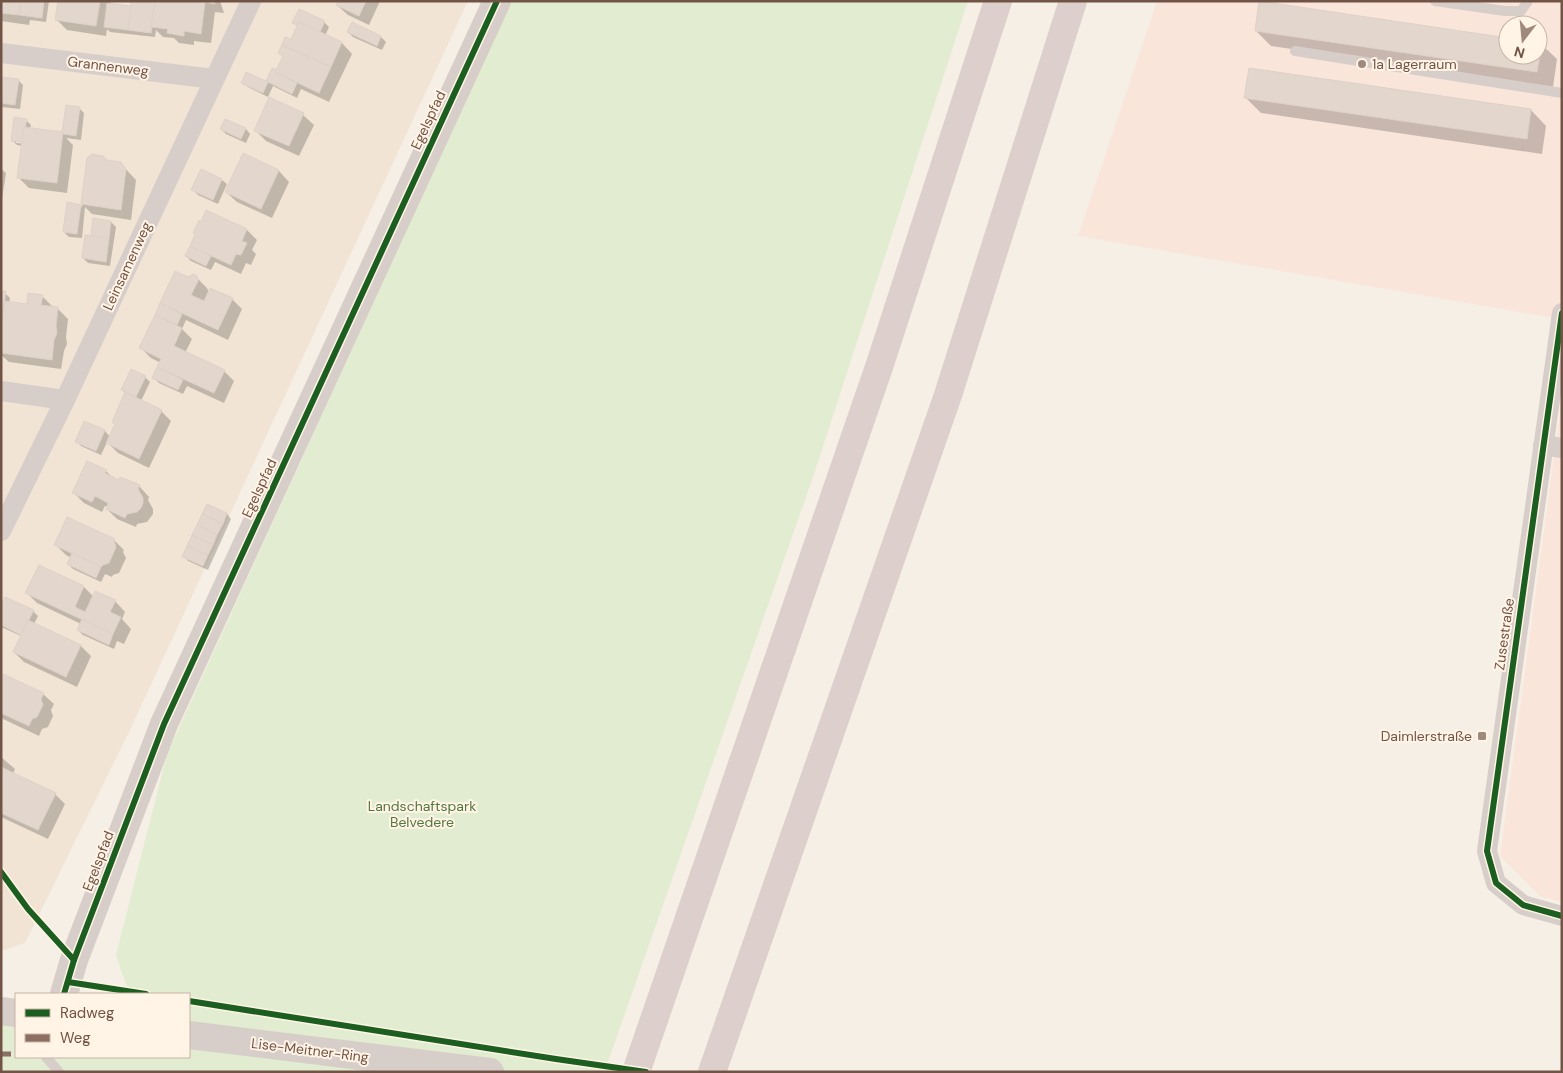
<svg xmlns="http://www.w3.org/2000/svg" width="1563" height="1073" font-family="'DM Sans',sans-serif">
	<rect width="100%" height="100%" fill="#f6efe5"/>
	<polygon fill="#f2e4d5" points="1,1 468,1 129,732 25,943 1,951"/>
	<g fill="#fae5db" fill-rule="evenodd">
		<path d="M 1157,1 L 1562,1 L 1562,321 L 1548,317 L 1078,236 ZM 1508,25 L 1538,25 L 1538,55 L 1508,55 Z"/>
		<polygon points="1562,398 1562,902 1540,896 1500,856"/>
	</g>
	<polygon fill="#e2ecd0" points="511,1 968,1 814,474 609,1059 603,1072 1,1072 1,1022 16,1024 16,1057 189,1057 189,994 126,994 127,987 116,955 167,754"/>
	<g fill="#0003" fill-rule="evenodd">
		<polygon points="1,1 49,1 46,22 30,20 29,25 1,21"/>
		<polygon points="59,1 111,1 110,5 132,8 156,1 220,1 224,13 215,12 211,43 194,41 194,45 179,43 174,38 163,37 156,30 155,37 110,32 107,29 106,36 67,30 56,19"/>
		<polygon points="337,1 380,1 369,25 348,15 337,5 339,2"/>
		<polygon points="299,11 324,22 329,27 325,36 342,43 352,54 329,102 301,89 297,98 273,86 268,97 248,87 243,82 266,83 272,69 277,72 284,57 279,53 291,41 298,26 294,22"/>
		<polygon points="352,23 381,37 386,42 382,50 353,37 348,32"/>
		<polygon points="1256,31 1508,39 1508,55 1538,55 1538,43 1541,44 1557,59 1553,87 1271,46"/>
		<polygon points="1250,70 1531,110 1546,126 1542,154 1261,113 1246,98"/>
		<polygon points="1,78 18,80 23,85 20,109 1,107"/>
		<polygon points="270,99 303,115 314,125 299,156 266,141 255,130"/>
		<path d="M 79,108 L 84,113 L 81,140 L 66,138 L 73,145 L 67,193 L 29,188 L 19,178 L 23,146 L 17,145 L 12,140 L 26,120 L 31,125 L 30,129 L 63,133 ZM 16,140 L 29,142 L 28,144 L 16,143 Z"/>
		<polygon points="226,120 246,129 250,134 246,143 226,134 221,129"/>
		<polygon points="244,155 279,171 289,182 272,218 237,202 226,192"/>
		<polygon points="88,159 121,164 136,180 131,220 92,214 85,207 82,238 69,237 64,232 80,206 82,207"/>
		<polygon points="1,169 6,173 1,205"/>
		<polygon points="222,180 227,184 218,204 198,195 193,190"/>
		<polygon points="207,212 247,230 257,240 252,250 256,254 251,265 246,263 241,274 215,262 211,270 191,261 186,256"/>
		<polygon points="111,222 116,227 110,266 88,263 83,258 92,237"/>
		<polygon points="176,273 188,279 196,277 207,288 209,293 232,299 242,309 228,340 186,320 182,329 192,339 185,353 224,371 234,381 224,403 187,386 183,394 159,383 154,378 161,363 151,358 141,348 160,318 156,314"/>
		<polygon points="1,292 5,293 10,298 9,303 28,305 42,296 52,306 52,308 58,309 68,319 66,337 67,344 64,351 61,369 9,362 1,355"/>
		<polygon points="145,377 150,382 141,401 161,411 171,421 149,468 118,453 107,442 101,455 81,446 76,441 85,422 105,431 110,437 126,394 122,390"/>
		<polygon points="106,471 114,479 119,482 139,486 149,497 148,500 153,509 153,514 147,522 137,524 136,527 117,519 107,509 108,507 105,506 102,512 84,503 74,493"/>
		<polygon points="207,505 227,514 231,519 208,570 188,561 183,556"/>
		<polygon points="114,540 124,550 123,552 126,558 119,573 113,575 112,577 105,574 101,582 73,569 68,564 71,558 66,555 56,545"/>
		<polygon points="84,587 94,597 115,601 125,612 122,619 131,629 124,644 117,641 114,649 83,635 78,630 81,624 37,603 27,593"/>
		<polygon points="1,608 33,611 38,616 34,624 81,646 91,656 77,687 24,662 14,652 21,636 1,627"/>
		<polygon points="1,680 43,694 54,704 51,710 53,716 48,727 42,729 39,736 1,718"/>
		<polygon points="1,757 15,769 13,774 55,794 65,804 48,839 1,817"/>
	</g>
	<g fill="#e2d6cd" stroke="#ded1c8">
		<polygon points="1,1 21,1 19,15 1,13"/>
		<polygon points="21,1 44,1 42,18 19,15"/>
		<polygon points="58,1 100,1 96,26 55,20"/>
		<polygon points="131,1 155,1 151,33 128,30"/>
		<polygon points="155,1 214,1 215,4 205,2 201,34 184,31 184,36 167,33 168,29 151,27"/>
		<polygon points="338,1 366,1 359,16 336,5"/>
		<polygon points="1259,1 1508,38 1508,55 1538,55 1538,42 1542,42 1537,72 1255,31"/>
		<polygon points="107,3 131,6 128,30 104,27"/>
		<polygon points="299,9 325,21 320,32 299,22 297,25 292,23"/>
		<polygon points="299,22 342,42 331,67 282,45 285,37 291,39"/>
		<polygon points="352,22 381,36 377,46 347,32"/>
		<polygon points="282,45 331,67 319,93 275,72 283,56 278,53"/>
		<polygon points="272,68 277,70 275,72 297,83 292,94 266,81"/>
		<polygon points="1249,68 1531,109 1527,139 1244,98"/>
		<polygon points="246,72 268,82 263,93 241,83"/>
		<polygon points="1,77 19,79 15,105 1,103"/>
		<polygon points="269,97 304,113 289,146 254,131"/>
		<polygon points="66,105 80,107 76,136 63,134 62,132"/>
		<polygon points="14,117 27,119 22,142 11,141"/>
		<polygon points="225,119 246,128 241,139 220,129"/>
		<polygon points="24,127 63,132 57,183 17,178"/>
		<polygon points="243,153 279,170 261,209 225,192"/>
		<polygon points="92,154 103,156 107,160 121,162 126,169 121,210 81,204 87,158"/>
		<polygon points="201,169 222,179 213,200 191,190"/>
		<polygon points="67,202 81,205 77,234 63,232"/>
		<polygon points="206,210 247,229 242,241 247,243 241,255 236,254 231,265 190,246 195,234 193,233 199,220 201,222"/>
		<polygon points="93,218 111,221 109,238 91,236"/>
		<polygon points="85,235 109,238 106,262 82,258"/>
		<polygon points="190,246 211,256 206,266 185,256"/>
		<polygon points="175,271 188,277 193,274 197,276 198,281 191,295 204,301 210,288 233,298 218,330 160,303"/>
		<polygon points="1,291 6,291 1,323"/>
		<polygon points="28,293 43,295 41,305 58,307 56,326 57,333 54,340 52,360 1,353 1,324 5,301 27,304"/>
		<polygon points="160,303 182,314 177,325 155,315"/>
		<polygon points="155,315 182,328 174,346 225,370 214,393 157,367 161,359 139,348"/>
		<polygon points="157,367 183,380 178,390 152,378"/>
		<polygon points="131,369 146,376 136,397 121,390"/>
		<polygon points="125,392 162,410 139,459 106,443 115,424 112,422"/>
		<polygon points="84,421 105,430 96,451 75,442"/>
		<polygon points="87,461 107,470 105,473 119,480 120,477 140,485 138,489 143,498 143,503 141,508 137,512 127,514 125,518 106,509 108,503 95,496 92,502 72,493"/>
		<polygon points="207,504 227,513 223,524 202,514"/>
		<polygon points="202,514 223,524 217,535 197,525"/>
		<polygon points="67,517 115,539 114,541 116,547 109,563 103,565 101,567 54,545"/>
		<polygon points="197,525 217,535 213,545 192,535"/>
		<polygon points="192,535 213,545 208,555 187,546"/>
		<polygon points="187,546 208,555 203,566 182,557"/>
		<polygon points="72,553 101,567 96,578 67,564"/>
		<polygon points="39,565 84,586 75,607 85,612 95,591 116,600 110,612 121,617 113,634 25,593"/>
		<polygon points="5,597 34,610 21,635 1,625 1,605"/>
		<polygon points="82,619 113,634 109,645 77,630"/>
		<polygon points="28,620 81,645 66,677 13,652"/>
		<polygon points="3,674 44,693 41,699 43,705 37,717 32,719 29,726 1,713 1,677"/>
		<polygon points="1,767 56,793 38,830 1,813"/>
	</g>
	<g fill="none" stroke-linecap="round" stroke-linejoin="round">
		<g stroke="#d7cec9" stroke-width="10">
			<polyline points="1435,1 1505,11 1521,11 1528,1"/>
			<polyline points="1295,51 1562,93"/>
			<polyline points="46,1057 59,1072"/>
		</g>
		<g stroke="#d7cec9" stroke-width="20">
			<polyline points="1,53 214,79"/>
			<polyline points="1562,313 1487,851 1496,883 1523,905 1562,916"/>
			<polyline points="1,391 65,400"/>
			<polyline points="1543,445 1562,448"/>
			<polyline points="1,531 65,400 251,1"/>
		</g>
		<g stroke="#d7cec9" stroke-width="28">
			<polyline points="64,994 74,960 164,724 497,1"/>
			<polyline points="1,1011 16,1013"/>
			<polyline points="189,1035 490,1072"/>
		</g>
		<g stroke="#ddcfcb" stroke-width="28">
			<polyline points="636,1072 880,364 998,1"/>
			<polyline points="712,1072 948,395 1073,1"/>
		</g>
		<polyline stroke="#8d6e63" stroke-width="5" stroke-dasharray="10 5" stroke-linecap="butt" points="1,1054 16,1054"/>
		<defs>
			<g id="cycleway">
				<polyline points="1562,313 1487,851 1496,883 1523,905 1562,916"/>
				<polyline points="1,872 28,909 74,960"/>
				<polyline points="68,982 146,994"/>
				<polyline points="64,994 74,960 164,724 497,1"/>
				<polyline points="189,1001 556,1059 646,1072"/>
			</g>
		</defs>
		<use href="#cycleway" stroke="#fff4e6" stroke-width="9"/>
		<use href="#cycleway" stroke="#1b5e20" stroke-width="6"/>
	</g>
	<g fill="#a08a7e" stroke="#fff4e6" stroke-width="2">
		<circle cx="1362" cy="64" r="5"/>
		<rect x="1477" y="731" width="10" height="10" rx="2.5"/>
	</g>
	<g text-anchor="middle" stroke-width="4" stroke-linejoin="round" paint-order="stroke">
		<g font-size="14" fill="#725447" stroke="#fff4e6" text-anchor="start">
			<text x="1372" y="69">1a Lagerraum</text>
			<text x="1472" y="741" text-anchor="end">Daimlerstraße</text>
		</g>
		<g font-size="14" fill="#725447" stroke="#fff4e6">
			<text transform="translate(108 66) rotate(7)" y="5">Grannenweg</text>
			<text transform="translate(428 120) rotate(-65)" y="5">Egelspfad</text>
			<text transform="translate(127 266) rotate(-65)" y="5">Leinsamenweg</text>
			<text transform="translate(259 488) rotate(-65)" y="5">Egelspfad</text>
			<text transform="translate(1504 634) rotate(-82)" y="5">Zusestraße</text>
			<text transform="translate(98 861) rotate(-69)" y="5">Egelspfad</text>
			<text transform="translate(310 1050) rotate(7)" y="5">Lise-Meitner-Ring</text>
		</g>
		<g font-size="14" fill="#53783f" stroke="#fff4e6">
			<text x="422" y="811">Landschaftspark<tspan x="422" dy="16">Belvedere</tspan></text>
		</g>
	</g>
	<rect width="1563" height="1073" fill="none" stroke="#725447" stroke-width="5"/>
	<rect x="15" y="993" width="175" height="65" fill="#fff4e6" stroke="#c7b4a6"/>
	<rect x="25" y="1009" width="25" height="8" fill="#1b5e20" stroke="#c7b4a6"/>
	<text x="60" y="1018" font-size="15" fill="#725447">Radweg</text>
	<rect x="25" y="1034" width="25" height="8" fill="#8d6e63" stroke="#c7b4a6"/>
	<text x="60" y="1043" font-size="15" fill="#725447">Weg</text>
	<g transform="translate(1523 40) rotate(196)"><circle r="24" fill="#fff4e6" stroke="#c7b4a6"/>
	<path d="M0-4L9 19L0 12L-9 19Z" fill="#a08a7e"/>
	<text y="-8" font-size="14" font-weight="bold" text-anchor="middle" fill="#725447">N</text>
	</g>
</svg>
